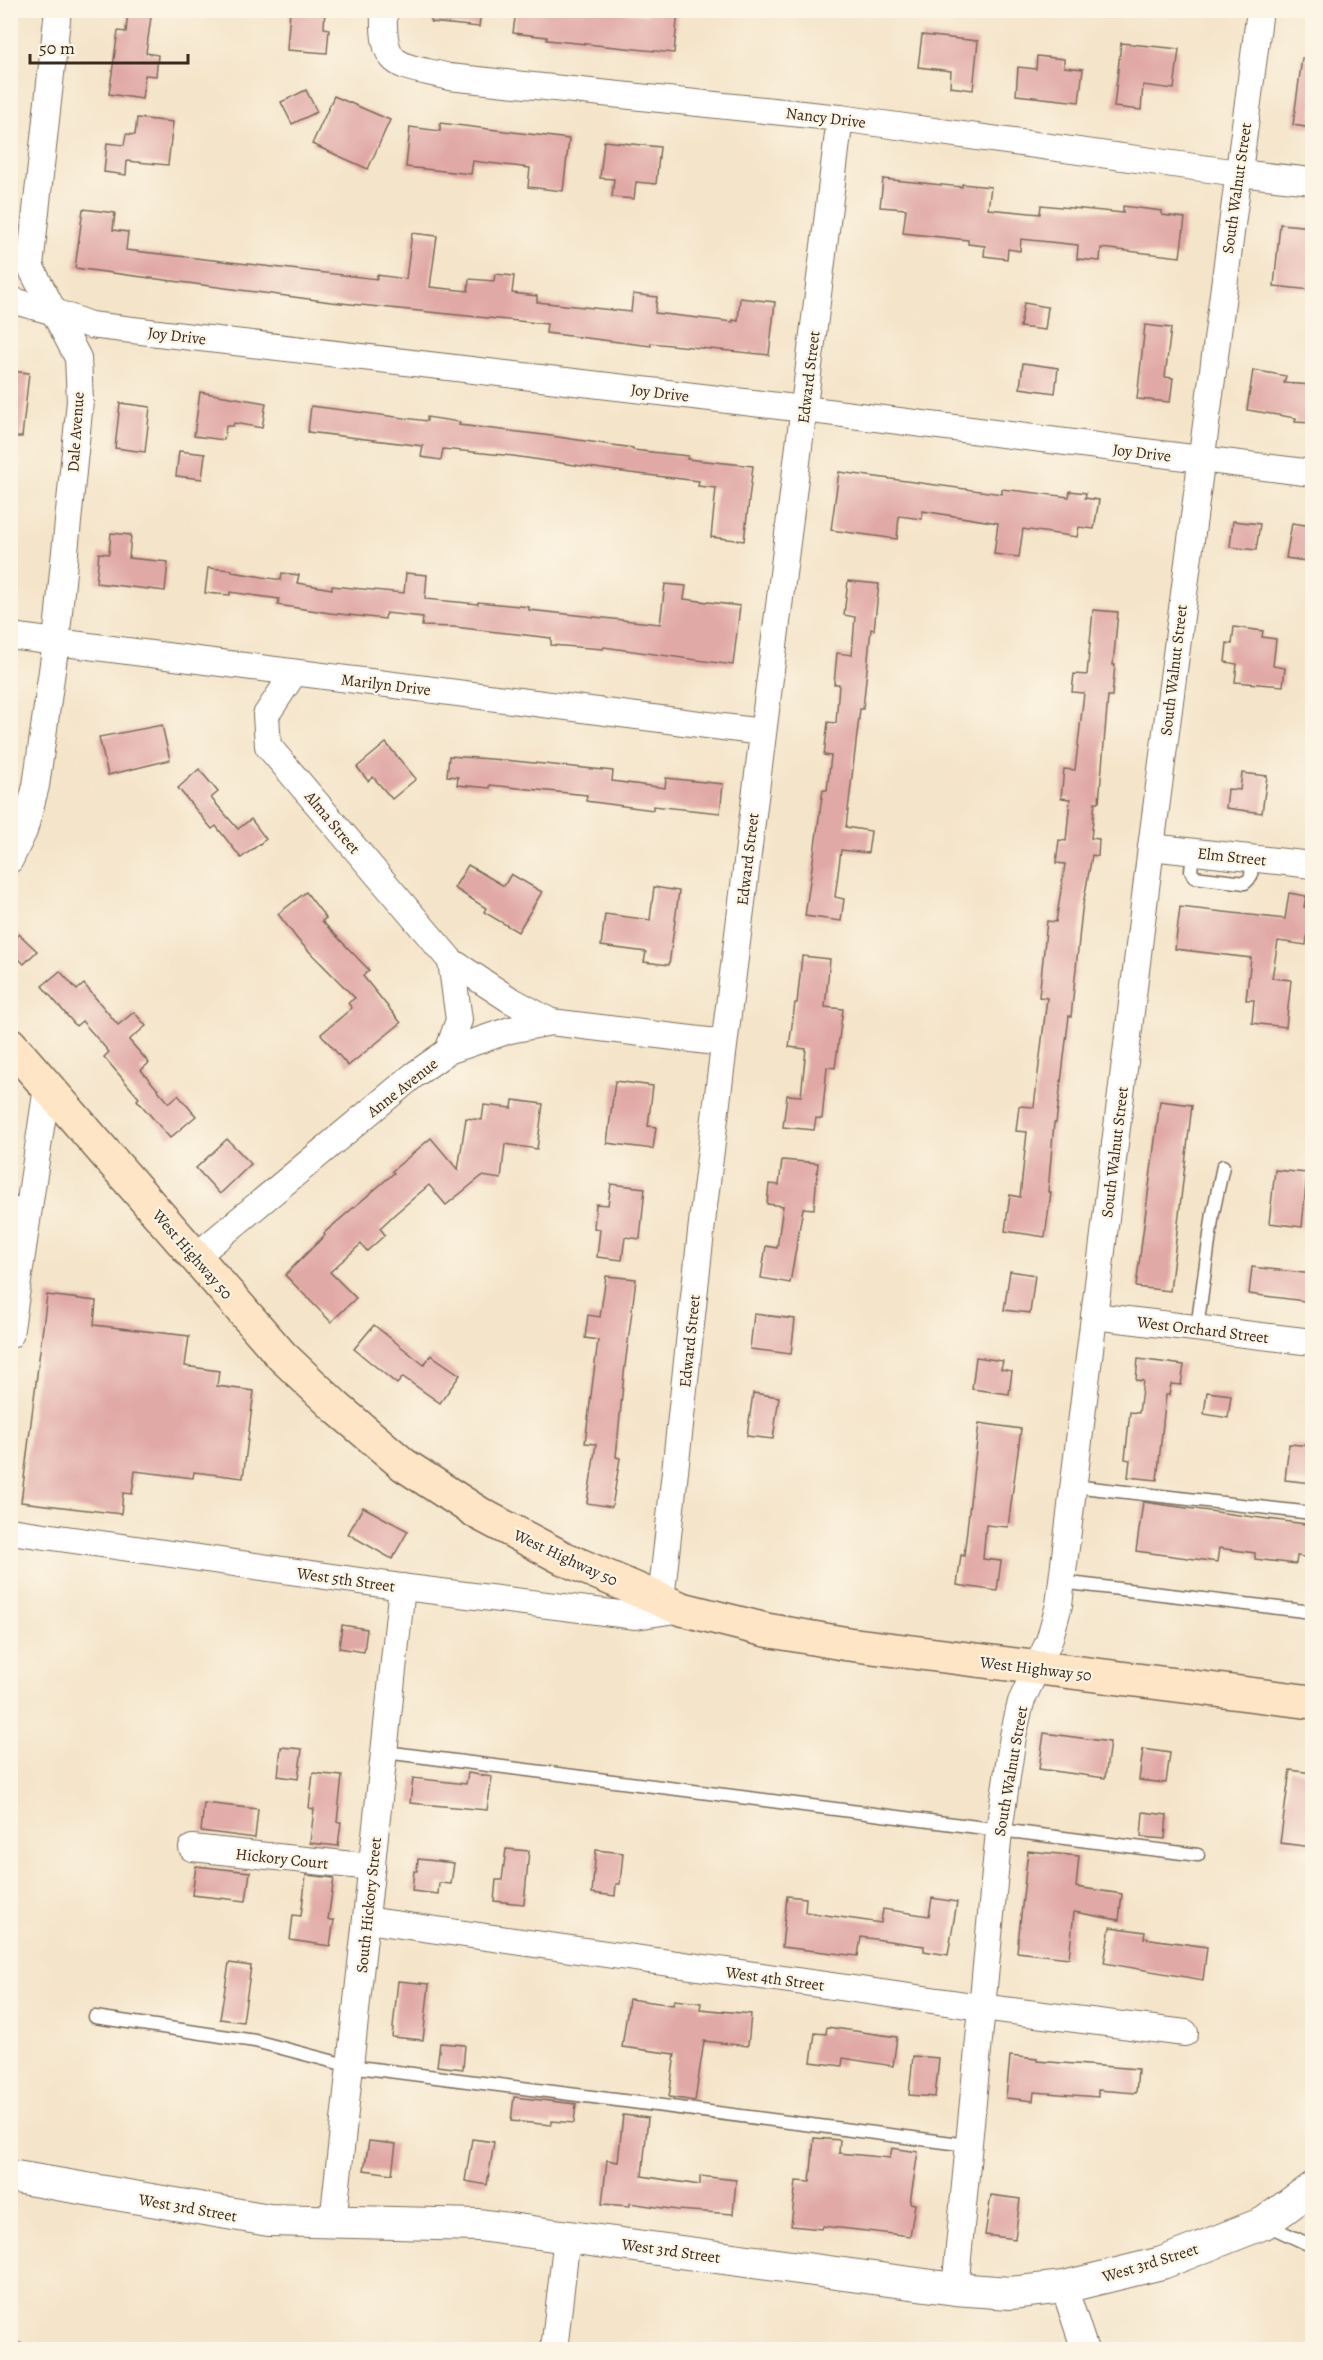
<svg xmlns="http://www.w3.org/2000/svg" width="1323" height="2360" font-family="Alegreya,serif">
	<rect width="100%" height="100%" fill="#fcf5e5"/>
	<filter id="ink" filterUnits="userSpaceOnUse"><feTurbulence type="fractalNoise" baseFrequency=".0167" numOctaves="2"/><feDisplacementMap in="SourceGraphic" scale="12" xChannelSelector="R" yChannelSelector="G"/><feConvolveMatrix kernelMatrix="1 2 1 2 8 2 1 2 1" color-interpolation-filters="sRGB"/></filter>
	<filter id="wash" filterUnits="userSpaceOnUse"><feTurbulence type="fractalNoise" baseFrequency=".008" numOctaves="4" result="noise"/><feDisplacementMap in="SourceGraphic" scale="24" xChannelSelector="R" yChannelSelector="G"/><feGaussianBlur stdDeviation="1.35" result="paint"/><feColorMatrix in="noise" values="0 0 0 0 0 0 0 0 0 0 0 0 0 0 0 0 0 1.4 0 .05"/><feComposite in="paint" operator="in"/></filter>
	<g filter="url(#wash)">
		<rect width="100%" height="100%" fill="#f4e4c9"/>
		<g id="blocks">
			<g fill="#e1a9a6">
				<polygon points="128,10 152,10 146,53 158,55 156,76 145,75 142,99 109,94 118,31 126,32"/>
				<polygon points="290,10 325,10 324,28 329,29 327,53 287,50"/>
				<polygon points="432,10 481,10 479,27 431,22"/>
				<polygon points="516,10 604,10 647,15 648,10 678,10 674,53 547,40 547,37 513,33"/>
				<polygon points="922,35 978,41 973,90 950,87 951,71 918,67"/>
				<polygon points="1121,43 1179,49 1174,89 1143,85 1141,110 1114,107"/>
				<polygon points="1037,56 1064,59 1064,67 1083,69 1079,102 1016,95 1018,67 1036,69"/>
				<polygon points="1302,58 1312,58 1312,128 1293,125"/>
				<polygon points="306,90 317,112 292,124 281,102"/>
				<polygon points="334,96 390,120 368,169 312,144"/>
				<polygon points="137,118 173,122 168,165 127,161 126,175 104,172 107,143 124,145 126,134 135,135"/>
				<polygon points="440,123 569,139 563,191 528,187 530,168 473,161 471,174 406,167 410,127 440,131"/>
				<polygon points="604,141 660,147 656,184 636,182 634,199 612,197 614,179 600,178"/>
				<polygon points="883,179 962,187 962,184 991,187 988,209 1040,214 1041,205 1123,213 1123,206 1162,211 1162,215 1185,218 1180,257 1101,248 1100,261 1077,259 1078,245 1021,239 1020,251 1008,249 1007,259 984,256 985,246 968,244 968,240 903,233 906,209 880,207"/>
				<polygon points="83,209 115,213 113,230 128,232 126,250 377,279 377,275 406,279 412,233 437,236 430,287 468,291 469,279 494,281 495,274 514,276 512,293 537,296 537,302 631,312 633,294 657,297 655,313 733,322 733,320 738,321 740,298 775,302 769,355 651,343 651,346 546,333 547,324 331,302 75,268"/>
				<polygon points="1280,224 1312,227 1311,290 1274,286"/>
				<polygon points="1024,303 1048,307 1045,330 1020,327"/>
				<polygon points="1145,325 1171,328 1165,377 1173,378 1170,402 1137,399"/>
				<polygon points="1023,363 1058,368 1055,393 1020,388"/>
				<polygon points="1253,370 1286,376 1284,383 1312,385 1312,423 1295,422 1296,418 1247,410"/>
				<polygon points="10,371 29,373 22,437 10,437"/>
				<polygon points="200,392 266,403 262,428 234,423 233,426 226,426 224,440 194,436"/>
				<polygon points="120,403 150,407 145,452 115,448"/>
				<polygon points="311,406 427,421 427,417 460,422 459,425 544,435 633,448 633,450 688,456 687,459 753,466 744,541 711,537 716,488 698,486 699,481 630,473 513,456 443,449 441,460 421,457 423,446 308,432"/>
				<polygon points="179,451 205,454 202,479 176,476"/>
				<polygon points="839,472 1002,494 1002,489 1069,497 1070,491 1086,493 1085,498 1099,500 1094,529 1079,527 1077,537 1023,529 1019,557 994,554 998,523 922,511 922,519 899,516 897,539 831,530"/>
				<polygon points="1233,521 1260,524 1256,550 1230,547"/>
				<polygon points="1292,523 1312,526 1312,562 1286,558"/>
				<polygon points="111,533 131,535 129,558 168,562 165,591 96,583 99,553 109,554"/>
				<polygon points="208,568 232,570 232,572 281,580 282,573 299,575 297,583 332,589 332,586 404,593 406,573 427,575 425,599 478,604 478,602 529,607 529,610 660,624 665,584 686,586 684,599 740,606 733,665 604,647 603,649 551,645 551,638 454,627 422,626 423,617 386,613 385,619 330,613 278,605 279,599 230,592 230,595 205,593"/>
				<polygon points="848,581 879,584 874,630 871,629 863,709 860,709 846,827 871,831 868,853 841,850 835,897 844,899 841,921 805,916 823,790 827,790 831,756 824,755 828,722 836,723 839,684 834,684 837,653 852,655 855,617 844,615"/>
				<polygon points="1093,610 1118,612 1113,665 1115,665 1112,696 1108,696 1099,802 1095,802 1091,838 1099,839 1098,856 1092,855 1082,910 1071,1017 1069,1016 1056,1123 1054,1123 1048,1192 1051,1192 1045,1237 1005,1231 1010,1195 1020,1197 1027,1132 1016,1131 1019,1106 1034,1107 1047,998 1039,997 1047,921 1056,922 1065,864 1056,863 1059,840 1066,841 1070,799 1061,798 1064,769 1075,770 1084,693 1072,692 1074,674 1087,675"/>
				<polygon points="1234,627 1263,631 1262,637 1276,639 1273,666 1285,668 1283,686 1235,682 1237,664 1225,662 1227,643 1232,644"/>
				<polygon points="162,725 170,760 108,775 99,737"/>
				<polygon points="386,743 416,779 392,799 373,777 368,781 357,767"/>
				<polygon points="449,756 504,760 613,771 612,781 665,788 666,778 723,784 720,813 653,806 653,810 586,801 587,795 490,785 490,788 457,785 458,777 447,776"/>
				<polygon points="199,769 218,792 211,798 238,829 251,819 266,839 241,858 216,826 212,829 178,788"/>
				<polygon points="1242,773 1267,776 1262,813 1226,808 1228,789 1240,790"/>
				<polygon points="468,865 504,886 511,874 542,892 518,932 484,912 486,908 454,888"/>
				<polygon points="654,887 679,891 669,965 644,962 646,952 601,946 605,914 650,920"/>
				<polygon points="306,892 326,918 322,921 369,970 363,976 401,1023 348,1066 321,1034 352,1008 348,1003 355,998 298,940 278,914"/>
				<polygon points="1289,893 1306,896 1304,907 1311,908 1306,945 1278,941 1272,978 1291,980 1286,1027 1252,1023 1254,1000 1246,1000 1251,958 1175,949 1180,907 1285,919"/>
				<polygon points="19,934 37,951 24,964 10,950 10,943"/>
				<polygon points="802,956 830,959 825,1007 843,1009 835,1068 827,1067 822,1119 816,1118 814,1130 783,1127 787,1095 801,1096 806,1049 789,1047 795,1003 797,1003"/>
				<polygon points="60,971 77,990 84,984 118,1025 134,1012 146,1026 129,1040 149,1063 141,1070 169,1103 178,1095 196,1116 170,1138 137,1100 139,1098 104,1057 109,1052 82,1021 76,1026 42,986"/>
				<polygon points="615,1081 653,1086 648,1126 656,1127 653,1149 607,1143"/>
				<polygon points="513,1100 543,1104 537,1149 505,1144 501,1179 482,1176 446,1205 429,1185 396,1213 380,1228 385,1235 367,1251 361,1244 330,1272 356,1298 331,1322 285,1275 325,1235 324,1233 394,1173 392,1171 431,1138 458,1170 466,1118 482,1120 484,1105 512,1108"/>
				<polygon points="1160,1101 1192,1105 1170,1291 1136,1287"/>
				<polygon points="227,1139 251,1164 220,1194 196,1168"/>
				<polygon points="782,1160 818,1163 814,1209 803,1208 790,1283 761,1278 766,1246 777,1248 783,1206 767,1204 769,1184 779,1185"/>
				<polygon points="1275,1170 1307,1173 1302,1227 1269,1223"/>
				<polygon points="611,1184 645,1188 640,1239 625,1237 622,1260 597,1257 600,1229 594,1228 596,1204 608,1205"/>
				<polygon points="1252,1267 1312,1274 1312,1302 1249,1294"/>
				<polygon points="1010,1271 1035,1275 1030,1313 1004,1310"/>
				<polygon points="606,1276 636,1279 624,1374 616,1457 620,1458 612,1507 587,1503 596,1444 585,1443 598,1340 585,1338 588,1315 600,1317"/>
				<polygon points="47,1295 96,1301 94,1325 189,1336 185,1366 219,1371 217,1386 254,1391 243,1478 194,1472 193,1478 135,1471 132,1494 123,1493 121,1514 21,1502"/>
				<polygon points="754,1314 795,1319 791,1354 750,1349"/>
				<polygon points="374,1325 424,1365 431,1355 460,1375 440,1403 403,1377 397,1384 354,1349"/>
				<polygon points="976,1357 1003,1361 1001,1369 1012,1371 1009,1394 972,1389"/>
				<polygon points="1138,1359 1184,1365 1181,1385 1171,1384 1169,1395 1166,1395 1157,1480 1128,1477 1130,1460 1125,1459 1130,1412 1139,1413 1143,1381 1136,1380"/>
				<polygon points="1207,1392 1231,1395 1228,1418 1204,1414"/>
				<polygon points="753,1393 779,1397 773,1439 747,1436"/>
				<polygon points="979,1423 1021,1429 1008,1527 986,1525 983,1559 1001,1561 997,1591 957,1585 961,1555 964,1556"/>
				<polygon points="1289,1444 1312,1446 1312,1483 1285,1480"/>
				<polygon points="1143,1502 1312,1525 1312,1558 1297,1556 1296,1564 1255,1559 1255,1553 1219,1548 1217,1562 1136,1551"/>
				<polygon points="363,1507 408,1531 392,1559 348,1534"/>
				<polygon points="342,1625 367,1629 364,1652 339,1648"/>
				<polygon points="1044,1733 1110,1742 1105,1778 1039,1769"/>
				<polygon points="281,1747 302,1749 298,1779 278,1776"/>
				<polygon points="1143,1749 1170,1753 1166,1783 1139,1780"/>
				<polygon points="1290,1770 1312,1773 1312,1847 1280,1843"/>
				<polygon points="313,1773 342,1776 337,1822 341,1822 338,1846 310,1843 314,1809 309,1808"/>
				<polygon points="468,1773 492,1777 487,1810 410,1803 413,1778 466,1784"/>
				<polygon points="204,1803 258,1809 255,1838 201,1831"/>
				<polygon points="1143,1812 1167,1815 1165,1839 1141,1837"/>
				<polygon points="506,1849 529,1851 524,1904 494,1901 496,1880 502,1880"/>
				<polygon points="596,1850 623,1853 620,1884 616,1884 615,1896 592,1893"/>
				<polygon points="1028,1851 1079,1856 1076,1887 1122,1894 1119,1920 1074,1912 1069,1958 1017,1952"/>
				<polygon points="418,1859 454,1863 451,1884 439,1883 438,1894 412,1891 414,1871 417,1871"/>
				<polygon points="196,1866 250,1872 246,1901 192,1895"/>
				<polygon points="306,1875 334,1878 328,1920 334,1920 330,1946 290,1940 293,1915 301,1916"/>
				<polygon points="787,1896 806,1898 805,1912 881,1923 883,1909 929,1916 932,1898 957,1902 948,1955 924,1951 924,1946 861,1937 858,1956 782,1947"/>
				<polygon points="1110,1927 1145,1932 1144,1938 1207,1947 1203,1980 1104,1963"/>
				<polygon points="229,1963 251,1966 243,2022 220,2019"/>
				<polygon points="398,1981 429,1984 423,2040 392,2037"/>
				<polygon points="629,1999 673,2005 674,2000 701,2003 700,2009 751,2014 748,2046 704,2041 695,2101 669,2097 675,2054 622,2047"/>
				<polygon points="827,2027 897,2037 893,2066 843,2058 842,2066 811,2062 815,2033 826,2034"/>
				<polygon points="440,2043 465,2045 463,2069 437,2066"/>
				<polygon points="913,2056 939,2058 935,2097 909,2095"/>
				<polygon points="1010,2056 1037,2059 1037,2061 1138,2069 1136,2093 1098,2090 1098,2097 1034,2092 1033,2101 1006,2098"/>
				<polygon points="514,2097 576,2104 574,2123 552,2121 551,2125 511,2121"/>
				<polygon points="623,2115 648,2118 642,2176 700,2185 700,2176 736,2180 733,2214 677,2210 630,2203 630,2206 602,2204 607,2160 618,2162"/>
				<polygon points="814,2138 840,2140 839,2153 890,2158 892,2148 918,2152 910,2203 915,2204 910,2236 823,2226 822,2229 791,2226 796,2181 810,2182"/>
				<polygon points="472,2139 494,2142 487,2185 465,2181"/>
				<polygon points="369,2141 396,2144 392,2174 364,2170"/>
				<polygon points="991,2195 1020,2199 1015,2239 985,2235"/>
			</g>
		</g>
	</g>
	<g filter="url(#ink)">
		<use href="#blocks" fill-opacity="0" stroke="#7c6b5a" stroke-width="1.5"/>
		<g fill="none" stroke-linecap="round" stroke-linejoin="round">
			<defs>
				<g id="service">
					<polyline points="1193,852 1191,871 1194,877 1245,883 1251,877 1252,858"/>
					<polyline points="10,1199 26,1219"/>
					<polyline points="1197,1328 1213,1213 1223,1166"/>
					<polyline points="1073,1486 1312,1513"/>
					<polyline points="1061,1582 1312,1612"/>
					<polyline points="385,1752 1198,1855"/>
					<polyline points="95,2017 255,2041 350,2066 968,2145"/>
					<polyline points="1265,2224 1312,2246"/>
					<polyline points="10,2348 20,2350"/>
				</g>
				<g id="minor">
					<path d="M 384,10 C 382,71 398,64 449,77 L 840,118 L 1238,173 L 1312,181"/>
					<polyline points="10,300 55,312 90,325 804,409 1312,473"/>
					<polyline points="10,636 762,732"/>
					<polyline points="294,673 266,715 268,746 451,961 509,999 551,1022"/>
					<polyline points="1151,847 1312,865"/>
					<polyline points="10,860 24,831 36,786 56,642 80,401 78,358 30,266 58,10"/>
					<polyline points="448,1051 459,1020 451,961"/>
					<polyline points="195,1257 414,1075 448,1051 510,1030 551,1022 724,1043"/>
					<polyline points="1094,1316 1312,1342"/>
					<polyline points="10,1335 47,1087"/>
					<polyline points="10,1531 402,1587 636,1616 682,1609"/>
					<polyline points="661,1600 703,1214 840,118"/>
					<polyline points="192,1848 372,1867"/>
					<polyline points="366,1920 981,2007 1185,2033"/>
					<polyline points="333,2222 402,1587"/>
					<polyline points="1064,2287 1085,2350"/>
					<polyline points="955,2289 999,1831 1013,1736 1021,1702 1049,1641 1059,1605 1151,847 1260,10"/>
					<polyline points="554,2350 567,2236"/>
				</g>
				<polyline id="tertiary" points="10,2176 269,2220 479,2225 955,2289 1010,2293 1064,2287 1162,2263 1264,2223 1312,2188"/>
				<polyline id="secondary" points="10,1044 282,1356 337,1408 404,1465 480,1514 563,1558 682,1609 766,1630 848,1644 1312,1702"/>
			</defs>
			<use href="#service" stroke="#7c6b5a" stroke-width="15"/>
			<use href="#minor" stroke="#7c6b5a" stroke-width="28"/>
			<use href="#tertiary" stroke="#7c6b5a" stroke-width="34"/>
			<use href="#secondary" stroke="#7c6b5a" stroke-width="36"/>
			<use href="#service" stroke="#fff" stroke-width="12"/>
			<use href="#minor" stroke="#fff" stroke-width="26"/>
			<use href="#tertiary" stroke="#fff" stroke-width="32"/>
			<use href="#secondary" stroke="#fee5c5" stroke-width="33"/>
		</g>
	</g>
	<g text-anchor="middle" stroke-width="4.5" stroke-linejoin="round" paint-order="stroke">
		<g font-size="16" fill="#3b2a1e" stroke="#fcf5e5">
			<text transform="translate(826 117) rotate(7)" y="6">Nancy Drive</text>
			<text transform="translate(1236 188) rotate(-82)" y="6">South Walnut Street</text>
			<text transform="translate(177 335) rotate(7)" y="6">Joy Drive</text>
			<text transform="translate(808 377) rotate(-83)" y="6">Edward Street</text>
			<text transform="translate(660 392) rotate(7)" y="6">Joy Drive</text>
			<text transform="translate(75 432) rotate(-86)" y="6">Dale Avenue</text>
			<text transform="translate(1142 452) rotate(7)" y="6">Joy Drive</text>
			<text transform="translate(1173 670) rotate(-83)" y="6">South Walnut Street</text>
			<text transform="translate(386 684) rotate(7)" y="6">Marilyn Drive</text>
			<text transform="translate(333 822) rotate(50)" y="6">Alma Street</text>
			<text transform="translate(1232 856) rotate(6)" y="6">Elm Street</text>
			<text transform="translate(747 859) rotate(-83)" y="6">Edward Street</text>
			<text transform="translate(402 1087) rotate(-38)" y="6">Anne Avenue</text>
			<text transform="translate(1114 1152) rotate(-83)" y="6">South Walnut Street</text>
			<text transform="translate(193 1254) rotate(49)" y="6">West Highway 50</text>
			<text transform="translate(1203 1329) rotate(7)" y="6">West Orchard Street</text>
			<text transform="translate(689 1341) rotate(-84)" y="6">Edward Street</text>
			<text transform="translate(566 1557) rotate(25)" y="6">West Highway 50</text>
			<text transform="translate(346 1579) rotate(8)" y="6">West 5th Street</text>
			<text transform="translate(1036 1668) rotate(7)" y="6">West Highway 50</text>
			<text transform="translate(1010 1771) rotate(-80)" y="6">South Walnut Street</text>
			<text transform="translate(282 1858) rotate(6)" y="6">Hickory Court</text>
			<text transform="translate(368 1905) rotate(-84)" y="6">South Hickory Street</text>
			<text transform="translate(775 1978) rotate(8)" y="6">West 4th Street</text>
			<text transform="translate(188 2207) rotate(10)" y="6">West 3rd Street</text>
			<text transform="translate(671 2250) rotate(8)" y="6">West 3rd Street</text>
			<text transform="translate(1150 2262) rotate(-17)" y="6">West 3rd Street</text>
		</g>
	</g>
	<rect width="1323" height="2360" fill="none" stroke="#fcf5e5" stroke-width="36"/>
	<path d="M30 54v9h158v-9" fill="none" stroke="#3b2a1e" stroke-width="3"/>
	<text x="39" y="54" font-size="18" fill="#3b2a1e" stroke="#fcf5e5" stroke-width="4.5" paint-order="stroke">50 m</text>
</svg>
